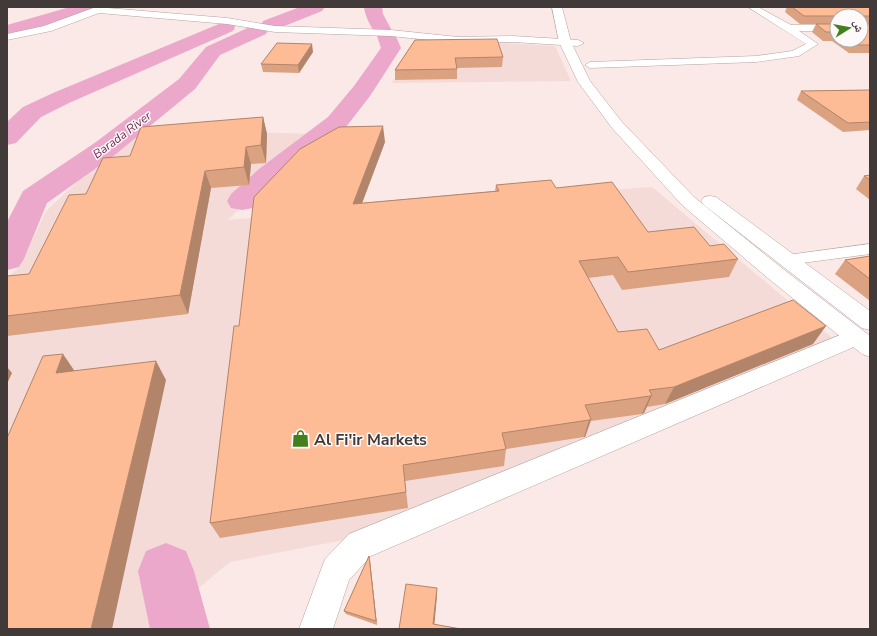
<svg xmlns="http://www.w3.org/2000/svg" width="877" height="636" font-family="'Nunito Sans','Noto Naskh Arabic',sans-serif">
	<rect width="100%" height="100%" fill="#fae9e6"/>
	<g fill="#f4dbd7">
		<polygon points="416,38 555,46 571,81 392,83 412,48"/>
		<polygon points="142,129 316,134 228,220 377,207 652,187 836,341 354,538 230,562 168,613 187,629 7,629 7,278 21,265 46,211 103,158"/>
	</g>
	<g fill="none" stroke-linecap="round" stroke-linejoin="round">
		<g fill="#eca8cb" fill-rule="evenodd">
			<polygon points="70,7 98,7 95,11 7,37 7,25"/>
			<polygon points="300,7 325,7 322,11 277,29 268,30 266,34 220,55 195,89 116,154 47,203 24,259 19,267 7,270 7,222 23,191 96,142 179,79 206,47 252,26 261,25 263,21"/>
			<path d="M 364,7 L 382,7 L 383,14 L 391,29 L 390,31 L 394,32 L 401,48 L 370,96 L 346,127 L 279,181 L 253,208 L 242,210 L 231,208 L 227,201 L 231,194 L 259,169 L 328,117 L 354,86 L 381,48 L 377,36 L 379,34 L 375,33 C 370,25 365,16 364,7 Z"/>
			<polygon points="226,21 233,23 235,27 233,31 69,103 41,117 16,143 7,145 7,122 23,107 53,93"/>
			<polygon points="166,543 186,551 194,571 210,629 150,629 138,571 146,551"/>
		</g>
		<defs>
			<g id="minor">
				<polygon points="748,7 758,7 791,25 837,25 837,31 799,31 818,44 799,56 756,62 590,68 585,65 590,62 756,56 792,51 806,44"/>
				<polygon points="870,244 870,254 787,265 781,264 778,260 781,256 787,255"/>
			</g>
			<g id="tertiary">
				<polygon points="96,7 227,18 275,26 391,30 458,37 513,36 578,40 584,43 578,46 513,42 458,43 391,36 275,32 227,24 99,13 51,31 7,40 7,34 44,26"/>
				<polygon points="855,329 863,331 866,337 863,343 371,556 349,580 333,629 299,629 325,559 349,534"/>
			</g>
			<g id="primary">
				<polygon points="552,7 562,7 571,42 590,81 622,122 694,197 783,269 870,336 870,357 862,354 769,279 682,205 612,128 578,82 559,42"/>
				<polygon points="710,196 716,197 870,311 870,330 862,328 704,205 701,201 704,197"/>
			</g>
		</defs>
		<use href="#minor" stroke="#b5a5a2" stroke-width="1"/>
		<use href="#tertiary" stroke="#b5a5a2" stroke-width="1"/>
		<use href="#primary" stroke="#b5a5a2" stroke-width="1"/>
		<use href="#minor" fill="#fff" fill-rule="evenodd"/>
		<use href="#tertiary" fill="#fff" fill-rule="evenodd"/>
		<use href="#primary" fill="#fff" fill-rule="evenodd"/>
	</g>
	<g fill="#daa281">
		<polygon points="787,7 870,7 870,53 849,53 832,41 823,41 812,32 816,24 837,24 837,40 861,40 861,16 837,16 837,24 800,24 785,12"/>
		<polygon points="415,40 503,57 502,67 457,68 457,79 395,80 395,70"/>
		<polygon points="313,52 299,73 263,72 261,64"/>
		<polygon points="870,90 870,130 843,132 797,100 801,91"/>
		<polygon points="263,117 267,134 266,163 251,164 249,185 211,188 188,314 7,336 7,276 29,274 86,194"/>
		<polygon points="385,142 362,203 495,191 496,185 556,188 648,232 710,246 738,259 729,277 622,290 613,275 588,278 618,332 659,350 813,344 665,404 647,407 644,413 642,414 591,421 585,437 584,437 506,449 504,466 405,481 408,508 220,538 210,523 239,326"/>
		<polygon points="870,175 870,200 856,189 864,176"/>
		<polygon points="870,256 870,301 835,274 845,260"/>
		<polygon points="369,556 370,561 377,625 346,614 344,611"/>
	</g>
	<g fill="#b28469">
		<polygon points="312,44 313,52 299,73 298,65"/>
		<polygon points="263,117 267,134 266,163 261,145"/>
		<polygon points="383,126 385,142 355,222 353,204"/>
		<polygon points="246,147 251,164 249,185 244,167"/>
		<polygon points="205,171 211,188 188,314 180,295"/>
		<polygon points="826,326 813,344 665,404 674,387"/>
		<polygon points="63,354 76,373 56,373"/>
		<polygon points="156,361 166,380 112,629 91,629"/>
		<polygon points="7,367 12,373 7,384"/>
		<polygon points="652,395 644,413 642,414 650,396"/>
		<polygon points="591,419 585,437 584,437 589,420"/>
		<polygon points="369,556 370,561 377,625 376,621"/>
		<polygon points="437,588 437,596 434,629 433,624"/>
	</g>
	<g fill="#febc96" stroke="#b28469">
		<polygon points="792,7 870,7 870,16 864,16 864,24 870,24 870,45 853,45 846,40 861,40 861,16 804,16"/>
		<polygon points="816,24 837,24 837,33 836,32 826,32"/>
		<polygon points="497,39 503,57 455,58 457,69 395,70 415,40"/>
		<polygon points="277,43 312,44 298,65 261,64"/>
		<polygon points="870,90 870,122 848,123 801,91"/>
		<polygon points="263,117 261,145 246,147 244,167 205,171 180,295 7,316 7,276 29,274 69,195 86,194 103,158 130,156 141,127"/>
		<polygon points="383,126 353,204 499,191 496,185 551,180 556,188 612,182 648,232 694,227 710,246 724,244 738,259 628,272 618,257 579,261 618,332 647,329 659,350 793,300 826,326 674,387 649,390 652,395 650,396 585,405 591,419 589,420 502,433 506,449 403,465 406,492 210,523 234,326 239,326 254,197 300,149 339,127"/>
		<polygon points="870,175 870,180 864,176"/>
		<polygon points="870,256 870,279 845,260"/>
		<polygon points="63,354 56,373 156,361 91,629 7,629 7,438 43,356"/>
		<polygon points="369,556 376,621 344,611"/>
		<polygon points="406,584 437,588 433,624 461,629 399,629"/>
	</g>
	<defs>
		<symbol id="shop-bare" viewBox="-9 -9 18 18"><path d="M-5-2.5h2.3a2.7 3.5 0 0 1 5.4 0H5L5.5 6h-11ZM-1.5-2.5h3a1.5 2.3 0 0 0-3 0Z" fill="#427f1d" stroke="#fdfaf9" stroke-width="2.5" paint-order="stroke"/></symbol>
	</defs>
	<g fill-rule="evenodd">
		<use href="#shop-bare" x="288" y="426" width="25" height="25"/>
	</g>
	<g text-anchor="middle" stroke-width="3" stroke-linejoin="round" paint-order="stroke">
		<g font-size="12" font-style="italic" fill="#742654" stroke="#fdfaf9">
			<text transform="translate(122 135) rotate(-37)" y="4">Barada River</text>
		</g>
		<g font-size="16" font-weight="bold" fill="#413a39" stroke="#fdfaf9" text-anchor="start">
			<text x="314" y="445">Al Fi'ir Markets</text>
		</g>
	</g>
	<rect width="877" height="636" fill="none" stroke="#413a39" stroke-width="16"/>
	<g transform="translate(849 28) rotate(79)"><circle r="19" fill="#fdfaf9" stroke="#b2adac"/>
	<path d="M0-3L7 15L0 10L-7 15Z" fill="#427f1d"/>
	<text y="-6" font-size="11" font-weight="bold" text-anchor="middle" fill="#413a39">ش</text>
	</g>
</svg>
